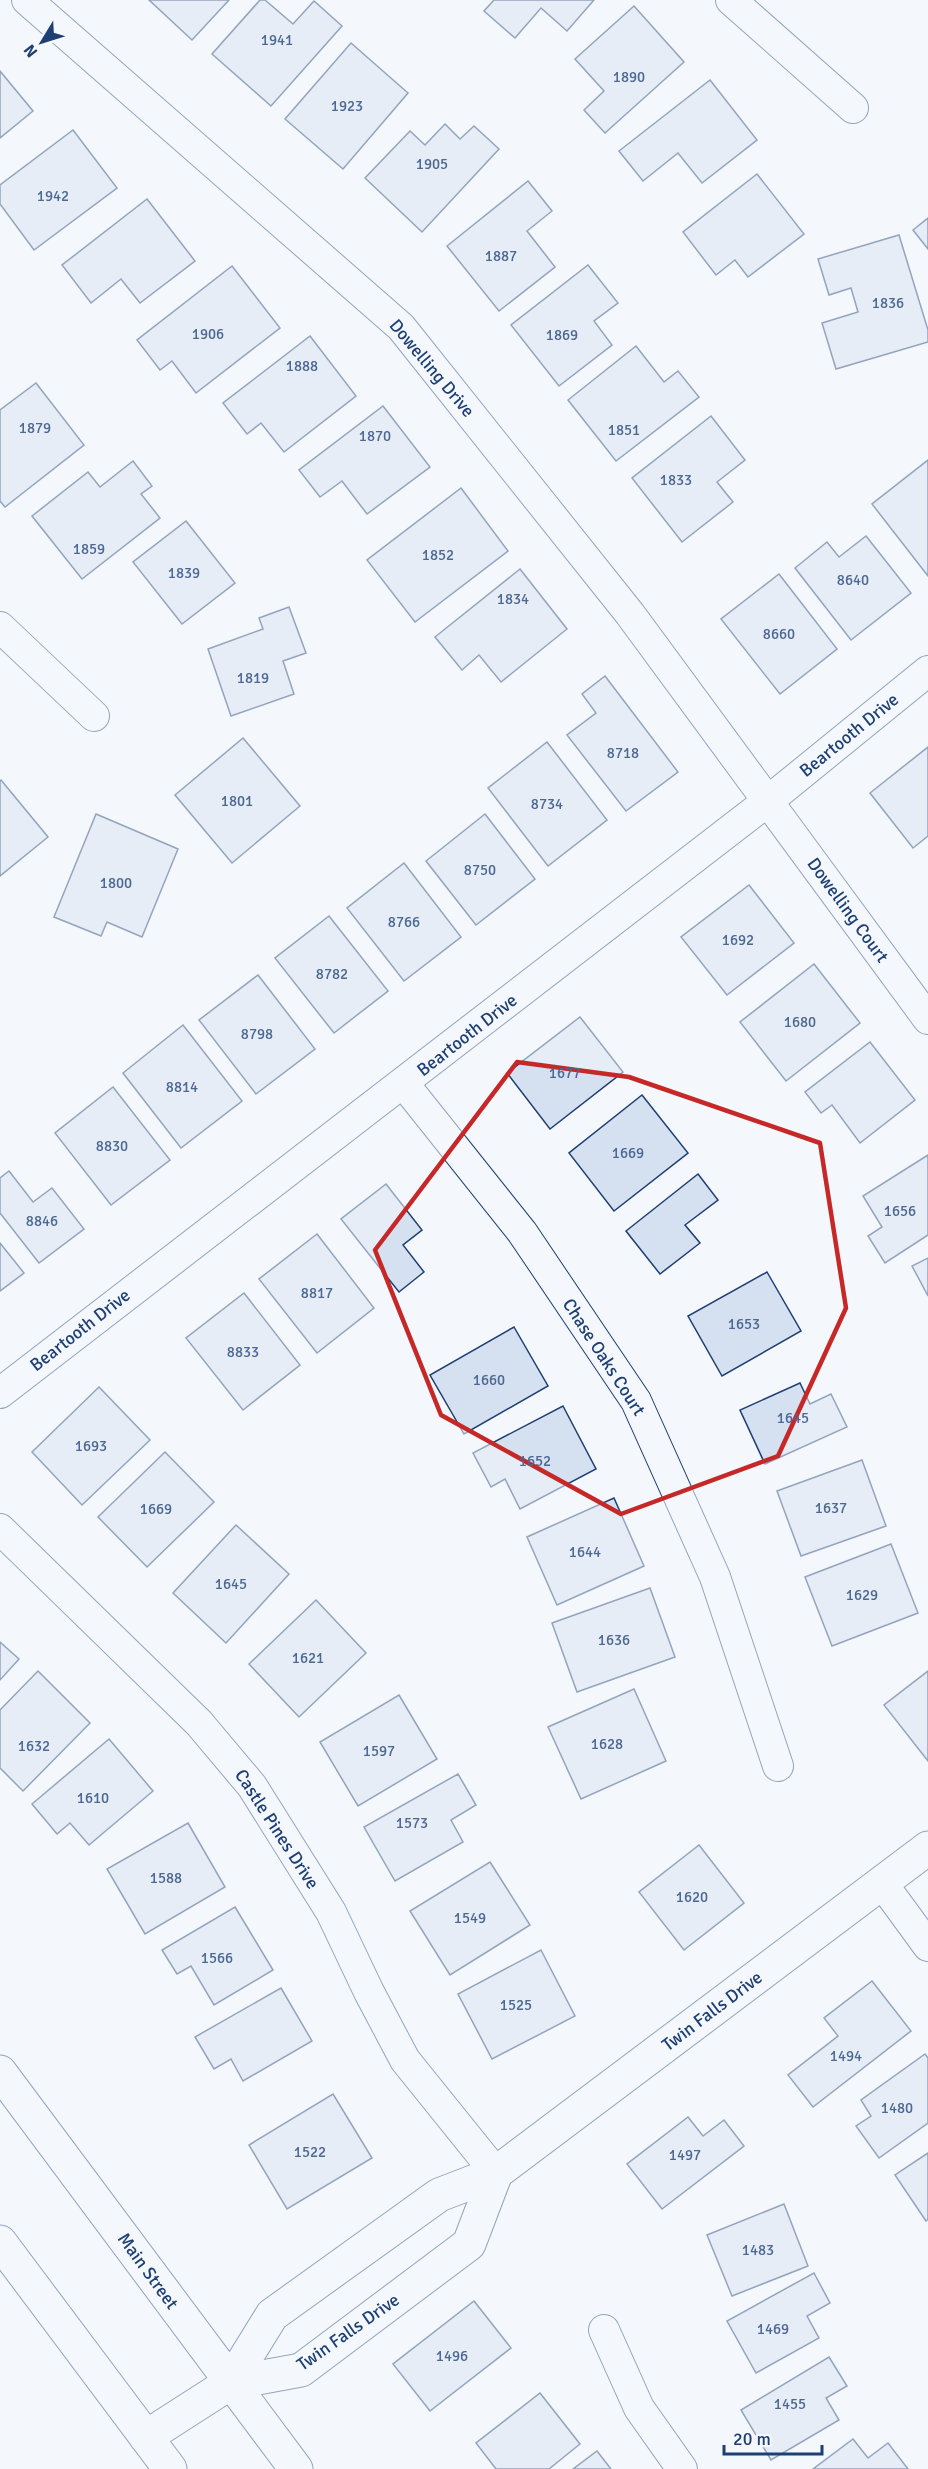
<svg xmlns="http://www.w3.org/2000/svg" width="928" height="2469" font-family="Signika,sans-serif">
	<rect width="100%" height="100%" fill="#f4f7fb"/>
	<g fill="#d5e0f0" stroke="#1d3f73" stroke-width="1.5">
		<polygon points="149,0 229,0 192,40"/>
		<polygon points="260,0 265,0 293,24 314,1 342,26 271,106 212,54"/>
		<polygon points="494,0 594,0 567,31 541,8 515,38 484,11"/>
		<polygon points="634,6 684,62 605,133 584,110 604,91 575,59"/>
		<polygon points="351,43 408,93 343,169 285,119"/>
		<polygon points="0,71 33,111 0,138"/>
		<polygon points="710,80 757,140 702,183 678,153 643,181 619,151"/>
		<polygon points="445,124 460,139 474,126 499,149 422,232 365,178 410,131 425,145"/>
		<polygon points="73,130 117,188 34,250 0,204 0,185"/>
		<polygon points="757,174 804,234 748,277 735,260 716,275 683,232"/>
		<polygon points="528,181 552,211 527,231 555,267 499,311 447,246"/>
		<polygon points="147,199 195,261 140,303 121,279 91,303 62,265"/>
		<polygon points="928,218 928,249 913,230"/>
		<polygon points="899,235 928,330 928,342 836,369 822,323 858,312 851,288 829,295 818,259"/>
		<polygon points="588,265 618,303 594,321 612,345 559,386 511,325"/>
		<polygon points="232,266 280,328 196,393 172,361 160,370 137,340"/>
		<polygon points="310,336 356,396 284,452 261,423 247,434 223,403"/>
		<polygon points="636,346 664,382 678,371 699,397 616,461 568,400"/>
		<polygon points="36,383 84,445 5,507 0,501 0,410"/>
		<polygon points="383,406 430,467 367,514 342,481 320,497 299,470"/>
		<polygon points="711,416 745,460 717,482 733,502 682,542 632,478"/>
		<polygon points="928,460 928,576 872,504"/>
		<polygon points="133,461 152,486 141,494 160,518 82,579 32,516 88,472 100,487"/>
		<polygon points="461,488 508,551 415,622 367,560"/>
		<polygon points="186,521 235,583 182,624 133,562"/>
		<polygon points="866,536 911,593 851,640 795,568 827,542 839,557"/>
		<polygon points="520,569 567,629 501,682 479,655 462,670 435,637"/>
		<polygon points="779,574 837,649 780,694 721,619"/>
		<polygon points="289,607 306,653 283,661 294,694 231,716 208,649 263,629 259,618"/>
		<polygon points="605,676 678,772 626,811 567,735 596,713 582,694"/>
		<polygon points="243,738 300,806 232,863 175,795"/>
		<polygon points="547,742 607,820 548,866 488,788"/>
		<polygon points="928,747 928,836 913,848 870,793"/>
		<polygon points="1,780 48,837 0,876 0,781"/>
		<polygon points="96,814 178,849 142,937 107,922 101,936 54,917"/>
		<polygon points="485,814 535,879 476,925 426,861"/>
		<polygon points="404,863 461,937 404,981 347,908"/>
		<polygon points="749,885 794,943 727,995 681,937"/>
		<polygon points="329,916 388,991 334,1033 275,958"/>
		<polygon points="814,964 860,1023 786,1081 740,1022"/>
		<polygon points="258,975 315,1049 256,1094 199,1020"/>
		<polygon points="580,1017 623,1072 550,1129 507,1073"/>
		<polygon points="183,1025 242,1101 181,1148 123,1073"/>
		<polygon points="870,1042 915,1100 860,1143 832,1105 821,1113 805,1092"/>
		<polygon points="113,1087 170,1160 111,1205 55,1133"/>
		<polygon points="642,1095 688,1153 614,1211 569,1153"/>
		<polygon points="928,1155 928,1235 885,1263 868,1236 882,1227 863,1196"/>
		<polygon points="9,1171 33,1202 52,1188 84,1229 39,1263 0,1213 0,1178"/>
		<polygon points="698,1174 718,1200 685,1225 700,1243 660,1274 626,1231"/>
		<polygon points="386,1184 422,1230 403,1245 424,1272 399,1292 341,1219"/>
		<polygon points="317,1234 374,1308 317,1353 259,1279"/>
		<polygon points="0,1243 24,1273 0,1291"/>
		<polygon points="928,1258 928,1296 912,1266"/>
		<polygon points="767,1272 801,1331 722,1376 688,1316"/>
		<polygon points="244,1293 300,1365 243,1410 186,1338"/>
		<polygon points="514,1327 548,1386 464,1434 430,1375"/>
		<polygon points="800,1383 810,1404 831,1394 847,1427 765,1464 740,1410"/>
		<polygon points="99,1387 150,1440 82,1505 32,1452"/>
		<polygon points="563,1406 596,1469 520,1509 505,1479 491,1487 473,1453"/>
		<polygon points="165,1452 214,1502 147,1567 98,1517"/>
		<polygon points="862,1460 886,1526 801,1556 777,1491"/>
		<polygon points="614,1498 644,1566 557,1605 527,1537"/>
		<polygon points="236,1525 289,1574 226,1643 173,1593"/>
		<polygon points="891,1544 918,1613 832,1646 805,1577"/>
		<polygon points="650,1588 675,1657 577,1692 552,1623"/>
		<polygon points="316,1600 366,1653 299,1717 249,1664"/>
		<polygon points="0,1642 19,1659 0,1680"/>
		<polygon points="38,1671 90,1723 23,1791 0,1768 0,1710"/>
		<polygon points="928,1671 928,1761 884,1705"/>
		<polygon points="634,1689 666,1761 581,1799 548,1727"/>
		<polygon points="399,1695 437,1759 358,1806 320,1742"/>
		<polygon points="109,1739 153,1791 89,1845 70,1823 57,1834 32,1804"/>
		<polygon points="458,1774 476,1805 451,1820 463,1842 395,1881 364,1827"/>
		<polygon points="188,1823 225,1887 145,1934 107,1869"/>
		<polygon points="699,1845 744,1903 684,1950 639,1892"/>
		<polygon points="490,1862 530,1925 450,1975 410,1911"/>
		<polygon points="235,1907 273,1970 214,2005 191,1966 177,1974 162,1950"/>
		<polygon points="541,1950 575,2016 492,2059 458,1994"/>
		<polygon points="872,1981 911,2031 813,2107 788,2075 838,2036 824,2018"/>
		<polygon points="281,1988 312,2041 243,2081 231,2059 214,2069 195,2037"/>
		<polygon points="925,2054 928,2058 928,2123 879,2158 856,2126 871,2116 861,2100"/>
		<polygon points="333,2094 372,2158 287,2209 249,2145"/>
		<polygon points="688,2117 703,2136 724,2120 744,2146 662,2209 627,2164"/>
		<polygon points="928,2153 928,2219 926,2221 895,2175"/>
		<polygon points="784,2204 808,2266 732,2296 707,2235"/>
		<polygon points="814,2273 830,2303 807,2316 819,2338 756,2373 727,2321"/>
		<polygon points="474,2301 511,2348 430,2411 393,2364"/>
		<polygon points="829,2357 847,2386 826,2398 839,2420 771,2460 741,2410"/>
		<polygon points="540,2393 580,2444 549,2469 496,2469 476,2443"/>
		<polygon points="853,2439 868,2458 888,2443 908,2469 813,2469"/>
		<polygon points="597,2451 611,2469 573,2469"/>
	</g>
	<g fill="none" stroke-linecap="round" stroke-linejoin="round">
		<defs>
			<g id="minor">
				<polyline points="27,0 401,327 630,614 928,1019"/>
				<polyline points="731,0 853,108"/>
				<polyline points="0,627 94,716"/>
				<polyline points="404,1084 522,1232 636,1401 715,1577 778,1766"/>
				<polyline points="0,1393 768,801 928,671"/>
				<polyline points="0,1529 199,1723 252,1786 331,1912 369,1992 405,2060 496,2173"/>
				<polyline points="882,1883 928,1946"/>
				<polyline points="604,2330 639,2408 682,2469"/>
			</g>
			<g id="tertiary">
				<polyline points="230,2383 272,2315 439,2195 496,2173 928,1848"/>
				<polyline points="146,2437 230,2383 301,2370 469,2244 496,2173"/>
			</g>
			<g id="secondary">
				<polyline points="0,2072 296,2469"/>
				<polyline points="0,2242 170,2469"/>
			</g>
		</defs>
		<use href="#minor" stroke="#1d3f73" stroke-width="32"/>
		<use href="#tertiary" stroke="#1d3f73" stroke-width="35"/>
		<use href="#secondary" stroke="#1d3f73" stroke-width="35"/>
		<use href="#minor" stroke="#f4f7fb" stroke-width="30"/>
		<use href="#tertiary" stroke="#f4f7fb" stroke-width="33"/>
		<use href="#secondary" stroke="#f4f7fb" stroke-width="33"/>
	</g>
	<path d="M0 0H928V2469H0ZM 517,1062 L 629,1077 L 820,1143 L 846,1308 L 778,1456 L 621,1514 L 441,1415 L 375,1250 Z" fill="#f4f7fb" fill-opacity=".55" fill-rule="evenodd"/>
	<path fill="none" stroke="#c62828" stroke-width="4.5" stroke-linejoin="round" d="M 517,1062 L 629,1077 L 820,1143 L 846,1308 L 778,1456 L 621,1514 L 441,1415 L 375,1250 Z"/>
	<g text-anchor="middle" stroke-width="4.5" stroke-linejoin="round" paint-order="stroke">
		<g font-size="15" fill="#4b6792">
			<text x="277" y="45">1941</text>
			<text x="629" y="82">1890</text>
			<text x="347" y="111">1923</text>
			<text x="432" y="169">1905</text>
			<text x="53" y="201">1942</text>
			<text x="501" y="261">1887</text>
			<text x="888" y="308">1836</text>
			<text x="208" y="339">1906</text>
			<text x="562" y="340">1869</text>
			<text x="302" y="371">1888</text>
			<text x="35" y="433">1879</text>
			<text x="624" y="435">1851</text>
			<text x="375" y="441">1870</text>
			<text x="676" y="485">1833</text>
			<text x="89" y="554">1859</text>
			<text x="438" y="560">1852</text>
			<text x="184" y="578">1839</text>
			<text x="853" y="585">8640</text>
			<text x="513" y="604">1834</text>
			<text x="779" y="639">8660</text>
			<text x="253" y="683">1819</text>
			<text x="623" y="758">8718</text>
			<text x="237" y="806">1801</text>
			<text x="547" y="809">8734</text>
			<text x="480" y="875">8750</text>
			<text x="116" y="888">1800</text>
			<text x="404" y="927">8766</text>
			<text x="738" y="945">1692</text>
			<text x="332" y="979">8782</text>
			<text x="800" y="1027">1680</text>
			<text x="257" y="1039">8798</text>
			<text x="565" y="1078">1677</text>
			<text x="182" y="1092">8814</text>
			<text x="112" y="1151">8830</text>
			<text x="628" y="1158">1669</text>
			<text x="900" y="1216">1656</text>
			<text x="42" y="1226">8846</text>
			<text x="317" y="1298">8817</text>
			<text x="744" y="1329">1653</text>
			<text x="243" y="1357">8833</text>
			<text x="489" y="1385">1660</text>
			<text x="793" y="1423">1645</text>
			<text x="91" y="1451">1693</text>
			<text x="535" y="1466">1652</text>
			<text x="831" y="1513">1637</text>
			<text x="156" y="1514">1669</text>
			<text x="585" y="1557">1644</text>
			<text x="231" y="1589">1645</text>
			<text x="862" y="1600">1629</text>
			<text x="614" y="1645">1636</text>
			<text x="308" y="1663">1621</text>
			<text x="607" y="1749">1628</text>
			<text x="34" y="1751">1632</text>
			<text x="379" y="1756">1597</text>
			<text x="93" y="1803">1610</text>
			<text x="412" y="1828">1573</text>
			<text x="166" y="1883">1588</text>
			<text x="692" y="1902">1620</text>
			<text x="470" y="1923">1549</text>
			<text x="217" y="1963">1566</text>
			<text x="516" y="2010">1525</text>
			<text x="846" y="2061">1494</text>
			<text x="897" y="2113">1480</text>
			<text x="310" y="2157">1522</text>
			<text x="685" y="2160">1497</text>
			<text x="758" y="2255">1483</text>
			<text x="773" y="2334">1469</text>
			<text x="452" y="2361">1496</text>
			<text x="790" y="2409">1455</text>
		</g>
		<g font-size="18" fill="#1d3f73" stroke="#f4f7fb">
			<text transform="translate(432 368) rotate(50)" y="6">Dowelling Drive</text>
			<text transform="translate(849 735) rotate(-39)" y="6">Beartooth Drive</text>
			<text transform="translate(848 910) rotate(54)" y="6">Dowelling Court</text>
			<text transform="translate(467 1035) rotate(-38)" y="6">Beartooth Drive</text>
			<text transform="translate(80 1330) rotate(-38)" y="6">Beartooth Drive</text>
			<text transform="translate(604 1357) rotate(57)" y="6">Chase Oaks Court</text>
			<text transform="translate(277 1829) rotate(57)" y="6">Castle Pines Drive</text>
			<text transform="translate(712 2011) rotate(-37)" y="6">Twin Falls Drive</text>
			<text transform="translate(148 2271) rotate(54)" y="6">Main Street</text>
			<text transform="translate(348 2332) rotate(-35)" y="6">Twin Falls Drive</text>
		</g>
	</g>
	<g transform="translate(42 42) rotate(232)" stroke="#f4f7fb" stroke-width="4.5" paint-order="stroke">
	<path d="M0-4.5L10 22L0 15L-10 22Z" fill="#1d3f73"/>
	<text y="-9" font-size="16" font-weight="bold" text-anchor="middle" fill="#1d3f73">N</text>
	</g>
	<path d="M724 2445v9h98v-9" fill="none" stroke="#1d3f73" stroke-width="3"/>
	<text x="733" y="2445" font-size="18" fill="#1d3f73" stroke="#f4f7fb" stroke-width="4.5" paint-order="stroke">20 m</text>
</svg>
